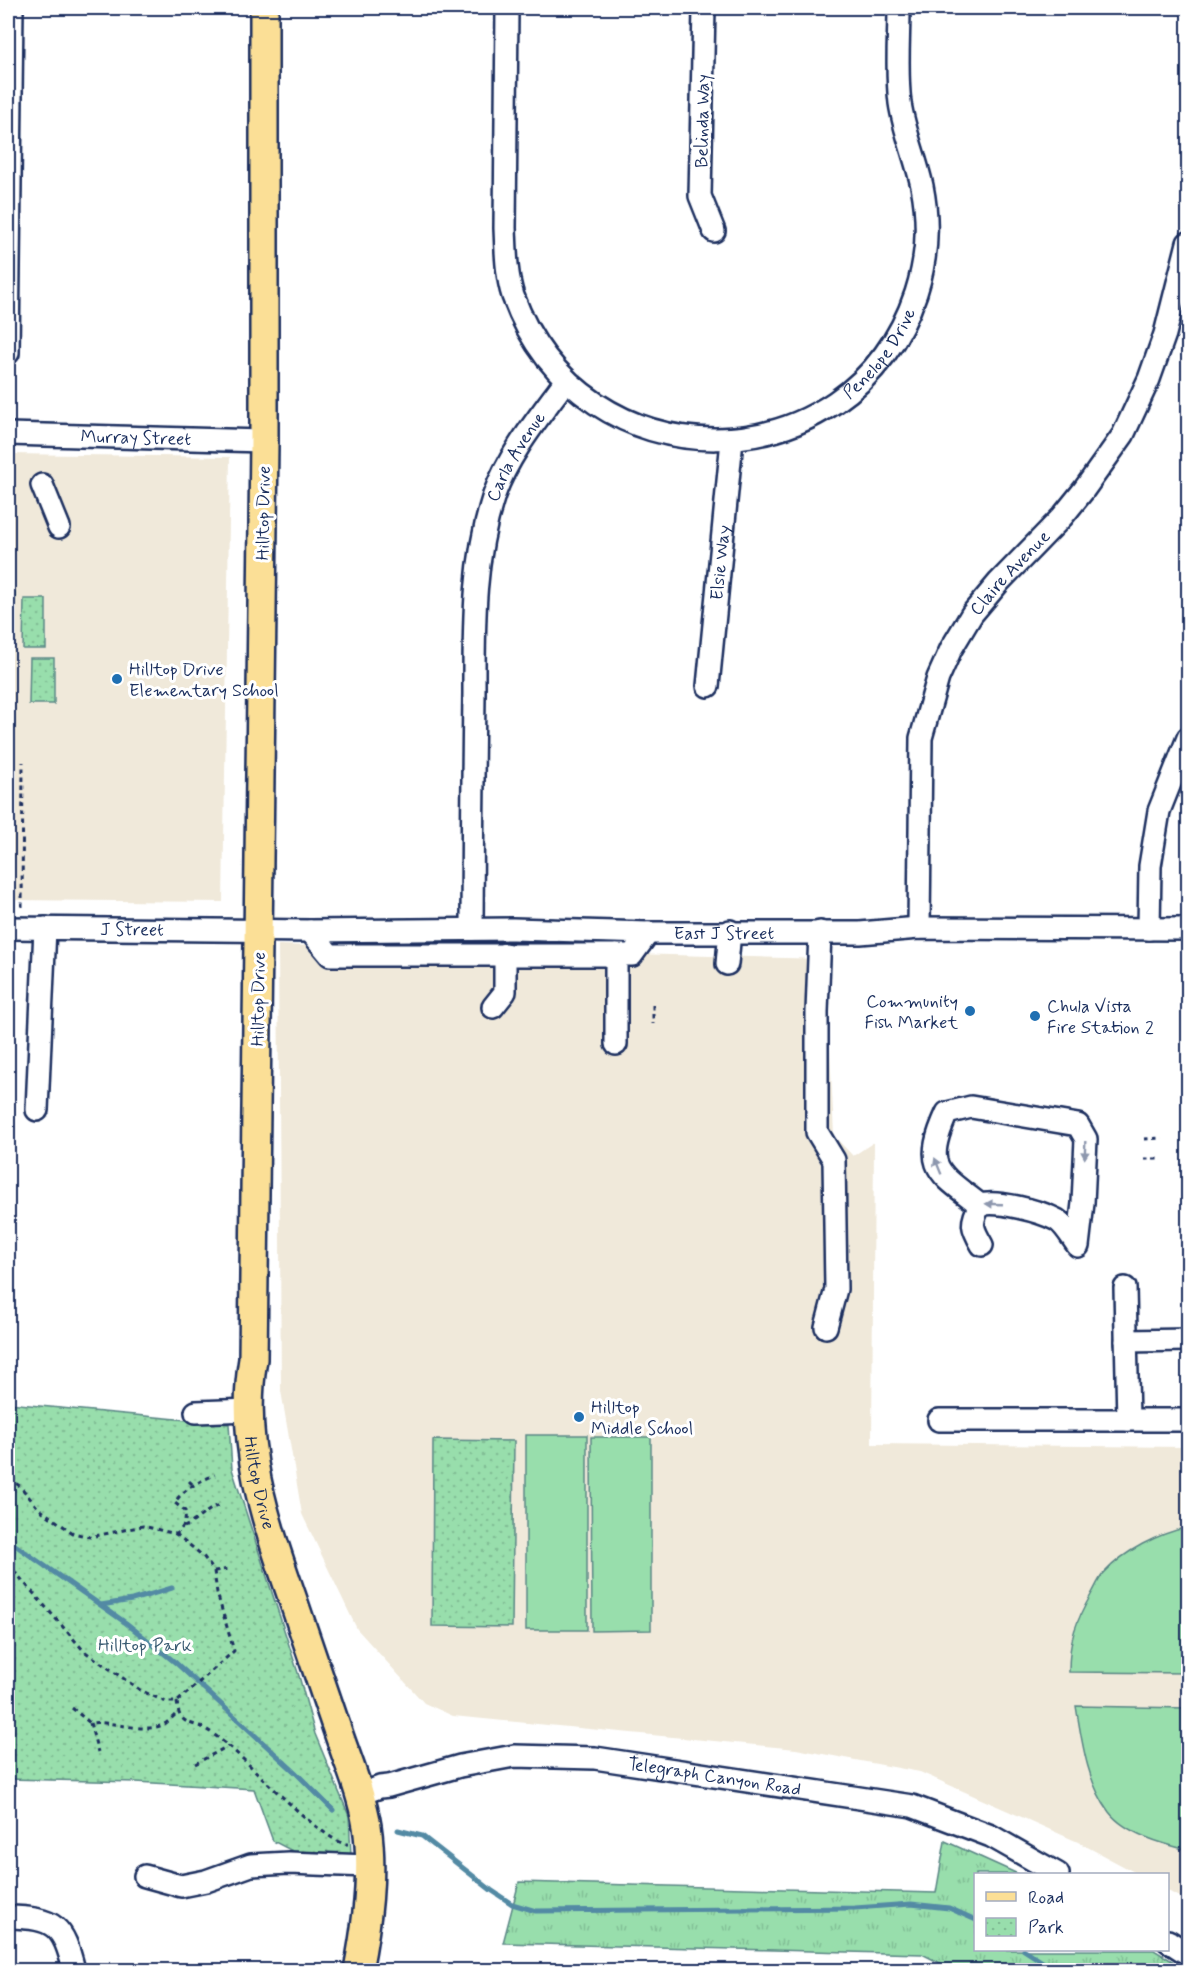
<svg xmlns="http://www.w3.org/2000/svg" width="1196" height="1978" font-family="Mynerve,sans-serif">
	<defs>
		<pattern id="grass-tufts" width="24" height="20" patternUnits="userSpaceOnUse" patternTransform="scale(1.5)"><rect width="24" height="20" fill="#98deac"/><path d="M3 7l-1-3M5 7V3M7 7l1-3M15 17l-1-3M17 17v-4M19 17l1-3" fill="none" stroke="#82bf96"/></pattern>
		<pattern id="park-dots" width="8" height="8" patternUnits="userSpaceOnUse" patternTransform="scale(1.5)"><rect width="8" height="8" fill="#98deac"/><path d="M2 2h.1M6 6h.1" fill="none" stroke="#82bf96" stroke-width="1.8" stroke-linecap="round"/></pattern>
	</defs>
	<rect width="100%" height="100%" fill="#fff"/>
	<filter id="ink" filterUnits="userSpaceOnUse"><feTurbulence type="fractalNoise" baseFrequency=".0167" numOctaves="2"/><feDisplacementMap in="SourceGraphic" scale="12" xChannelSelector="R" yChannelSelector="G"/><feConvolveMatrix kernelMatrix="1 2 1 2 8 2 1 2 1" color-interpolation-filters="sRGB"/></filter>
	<g filter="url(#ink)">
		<g fill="#f0e9da">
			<polygon points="8,454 230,457 223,902 8,900"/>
			<polygon points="278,945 826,959 834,1136 853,1156 874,1142 872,1444 1188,1447 1188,1902 1168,1891 1168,1874 1138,1874 1078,1842 920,1772 796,1749 453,1716 424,1703 357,1629 302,1514 281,1391"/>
		</g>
		<polygon fill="url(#grass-tufts)" stroke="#5a8685" stroke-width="1.5" points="945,1841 1018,1874 976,1874 976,1950 1154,1950 1187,1970 954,1970 922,1954 503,1943 519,1882 936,1893"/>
		<g fill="url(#park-dots)" stroke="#5a8685" stroke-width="1.5">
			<polygon points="24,599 46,599 46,649 23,649"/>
			<polygon points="30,658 54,658 54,704 29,704"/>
			<polygon points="8,1403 229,1424 232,1469 299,1676 315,1734 349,1816 351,1855 304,1857 273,1841 254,1789 136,1782 8,1779"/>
			<polygon points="433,1440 514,1441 512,1627 432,1626"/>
		</g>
		<g fill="#98deac" stroke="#5a8685" stroke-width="1.5">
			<polygon points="8,592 15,592 14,638 8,638"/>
			<rect x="526" y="1435" width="61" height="195"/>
			<polygon points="591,1437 651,1437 651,1630 592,1631"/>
			<path d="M 1188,1527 L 1188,1673 L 1069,1672 C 1069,1639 1076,1621 1092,1593 C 1096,1586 1099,1578 1104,1573 C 1125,1550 1158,1534 1188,1527 Z"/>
			<path d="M 1076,1706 L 1188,1708 L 1188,1850 C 1163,1844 1126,1834 1109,1812 C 1087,1782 1082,1742 1076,1706 Z"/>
		</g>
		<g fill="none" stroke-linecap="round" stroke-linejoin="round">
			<g stroke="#528aa4" stroke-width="5">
				<polyline points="8,1540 126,1623 176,1663 295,1772 333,1810"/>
				<polyline points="101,1605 132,1600 172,1588"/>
				<polyline points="398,1830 422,1836 491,1890 512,1904 536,1911 855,1908 911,1904 949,1908 976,1920"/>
				<polyline points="1024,1950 1055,1970"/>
			</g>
			<defs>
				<g id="minor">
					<path id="s1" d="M 507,8 L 505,228 C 506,250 506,274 513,296 C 582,487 851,487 916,293 C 927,259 929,221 922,186 C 916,158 904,131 900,103 C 896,72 899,39 899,8"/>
					<polyline points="704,8 700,196 714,231"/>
					<polyline points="8,353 12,8"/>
					<path id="s2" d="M 8,434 L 264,441"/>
					<polyline points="42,485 59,527"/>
					<path id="s3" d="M 708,686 L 732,440"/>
					<path id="s4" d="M 8,928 L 310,931 L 513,929 L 648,933 L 860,933 L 919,928 L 1188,929"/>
					<path id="s5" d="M 919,928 L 921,738 L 938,678 L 951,649 L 972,614 L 999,582 L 1062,517 L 1083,491 L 1123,435 L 1149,379 L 1165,334 L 1188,243"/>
					<path id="s6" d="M 472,929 C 472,850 473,772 474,693 C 474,626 473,560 494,495 C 509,453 540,416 566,380"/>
					<polyline points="1149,929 1150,866 1159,811 1188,738"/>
					<polyline points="310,931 330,955 632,955 648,933"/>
					<polyline points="820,932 817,1012 817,1132 834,1160 836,1289 826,1327"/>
					<polyline points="616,955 616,1044"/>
					<polyline points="727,964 730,931"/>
					<polyline points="493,1007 505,992 505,954"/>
					<polyline points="37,1110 45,928"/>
					<path d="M 980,1205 C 938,1172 922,1168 947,1113 L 971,1107 L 1078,1125 L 1086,1139 L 1083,1203 L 1078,1246 C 1072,1238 1065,1225 1057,1220 C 1040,1211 997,1200 980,1205 C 970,1223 972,1228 982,1245"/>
					<polyline points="1125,1288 1128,1420"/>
					<polyline points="1126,1341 1188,1340"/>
					<polyline points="196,1412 250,1410"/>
					<polyline points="939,1420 1188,1420"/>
					<path id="s7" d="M 358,1795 L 380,1787 L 389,1786 L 460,1766 L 514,1756 L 595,1758 L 912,1806 L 991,1836 L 1058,1874"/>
					<polyline points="145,1876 181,1886 206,1881 251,1865 289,1863 368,1866"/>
					<path d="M 8,1917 C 55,1918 63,1925 74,1970"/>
					<polyline points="1168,1941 1188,1954"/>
				</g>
				<g id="major">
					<path id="s8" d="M 264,8 L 264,441 L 253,1359 C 239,1443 265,1519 292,1597 C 308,1643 323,1689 339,1735 C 349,1764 362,1795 367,1826 C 374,1873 367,1924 358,1970"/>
				</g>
			</defs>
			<use href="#minor" stroke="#1b2f5e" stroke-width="26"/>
			<use href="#major" stroke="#1b2f5e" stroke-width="32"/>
			<g stroke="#1b2f5e" stroke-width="3" stroke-dasharray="4.5 4.5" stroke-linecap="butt">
				<polyline points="22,907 23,762"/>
				<polyline points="653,1005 653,1024"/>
				<polyline points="1144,1139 1162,1138"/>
				<polyline points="1144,1159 1162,1159"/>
				<path d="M 8,1479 L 20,1486 L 38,1508 L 73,1533 L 90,1537 L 143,1526 L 176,1534 C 185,1526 186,1522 185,1511 L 175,1503 C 180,1491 203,1479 215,1475"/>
				<polyline points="189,1481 194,1486"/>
				<path d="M 184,1527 C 197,1521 207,1509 220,1505"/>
				<polyline points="8,1564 84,1651 140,1690 166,1702 177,1702 234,1651 217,1593 214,1571 203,1556 176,1534"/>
				<polyline points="214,1571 230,1569"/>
				<path d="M 177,1702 C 178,1708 178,1715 183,1719 C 188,1724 198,1725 204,1728 C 219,1737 231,1748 244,1760 C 261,1776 328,1845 348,1844"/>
				<path d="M 72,1708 L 90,1723 C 113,1720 141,1734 163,1725 C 168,1722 174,1716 178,1712"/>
				<polyline points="90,1723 98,1752"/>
				<polyline points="195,1764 228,1746"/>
			</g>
			<use href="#minor" stroke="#fff" stroke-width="21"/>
			<use href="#major" stroke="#fbdf96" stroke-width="27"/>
		</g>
		<defs><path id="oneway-solid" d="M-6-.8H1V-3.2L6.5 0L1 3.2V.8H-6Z" transform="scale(1.5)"/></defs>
		<g fill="#8d97ae">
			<use href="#oneway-solid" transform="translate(1085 1150) rotate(92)"/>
			<use href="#oneway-solid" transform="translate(938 1166) rotate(-112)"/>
			<use href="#oneway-solid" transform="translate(994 1204) rotate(-178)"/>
		</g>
	</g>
	<g fill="#1f6fb2" stroke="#fff" stroke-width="2">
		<circle cx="117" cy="679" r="6"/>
		<circle cx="970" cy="1011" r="6"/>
		<circle cx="1035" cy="1016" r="6"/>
		<circle cx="579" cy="1417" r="6"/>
	</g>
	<g text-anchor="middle" stroke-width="6" stroke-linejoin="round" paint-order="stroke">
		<g font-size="18" fill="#1b2f5e" stroke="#fff">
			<text transform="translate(702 121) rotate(-89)" y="6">Belinda Way</text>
			<text dy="6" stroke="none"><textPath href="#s1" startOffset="747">Penelope Drive</textPath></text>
			<text dy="6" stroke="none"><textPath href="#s2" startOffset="128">Murray Street</textPath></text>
			<text dy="6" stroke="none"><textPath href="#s6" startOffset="480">Carla Avenue</textPath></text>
			<text transform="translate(263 513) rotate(-89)" y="6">Hilltop Drive</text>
			<text dy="6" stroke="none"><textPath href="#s3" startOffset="124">Elsie Way</textPath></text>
			<text dy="6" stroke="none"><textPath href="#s5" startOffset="381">Claire Avenue</textPath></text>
			<text dy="6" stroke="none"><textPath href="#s4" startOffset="124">J Street</textPath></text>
			<text dy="6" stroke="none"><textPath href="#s4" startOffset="716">East J Street</textPath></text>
			<text transform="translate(258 999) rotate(-89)" y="6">Hilltop Drive</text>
			<text dy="6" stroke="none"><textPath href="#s8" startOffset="1476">Hilltop Drive</textPath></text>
			<text dy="6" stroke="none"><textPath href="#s7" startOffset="363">Telegraph Canyon Road</textPath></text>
		</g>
		<g font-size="18" fill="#1b2f5e" stroke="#fff" text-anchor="start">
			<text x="129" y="675">Hilltop Drive<tspan x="129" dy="21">Elementary School</tspan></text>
			<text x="958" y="1007" text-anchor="end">Community<tspan x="958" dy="21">Fish Market</tspan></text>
			<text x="1047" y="1012">Chula Vista<tspan x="1047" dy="21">Fire Station 2</tspan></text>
			<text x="591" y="1413">Hilltop<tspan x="591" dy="21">Middle School</tspan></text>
		</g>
		<g font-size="18" fill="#3a5b72" stroke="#fff">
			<text x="145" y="1651">Hilltop Park</text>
		</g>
	</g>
	<rect width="1196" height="1978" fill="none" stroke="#fff" stroke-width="30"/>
	<rect x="15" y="15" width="1166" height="1948" fill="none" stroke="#1b2f5e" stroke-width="2" filter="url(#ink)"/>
	<rect x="974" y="1873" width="195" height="78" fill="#ffffff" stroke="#a4acbf" stroke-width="1.5"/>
	<rect x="986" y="1892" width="30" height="9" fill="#fbdf96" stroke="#a4acbf" stroke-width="1.5"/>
	<text x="1028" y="1903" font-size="18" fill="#1b2f5e">Road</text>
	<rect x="986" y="1918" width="30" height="18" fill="url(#park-dots)" stroke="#a4acbf" stroke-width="1.5"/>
	<text x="1028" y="1933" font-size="18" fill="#1b2f5e">Park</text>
</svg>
